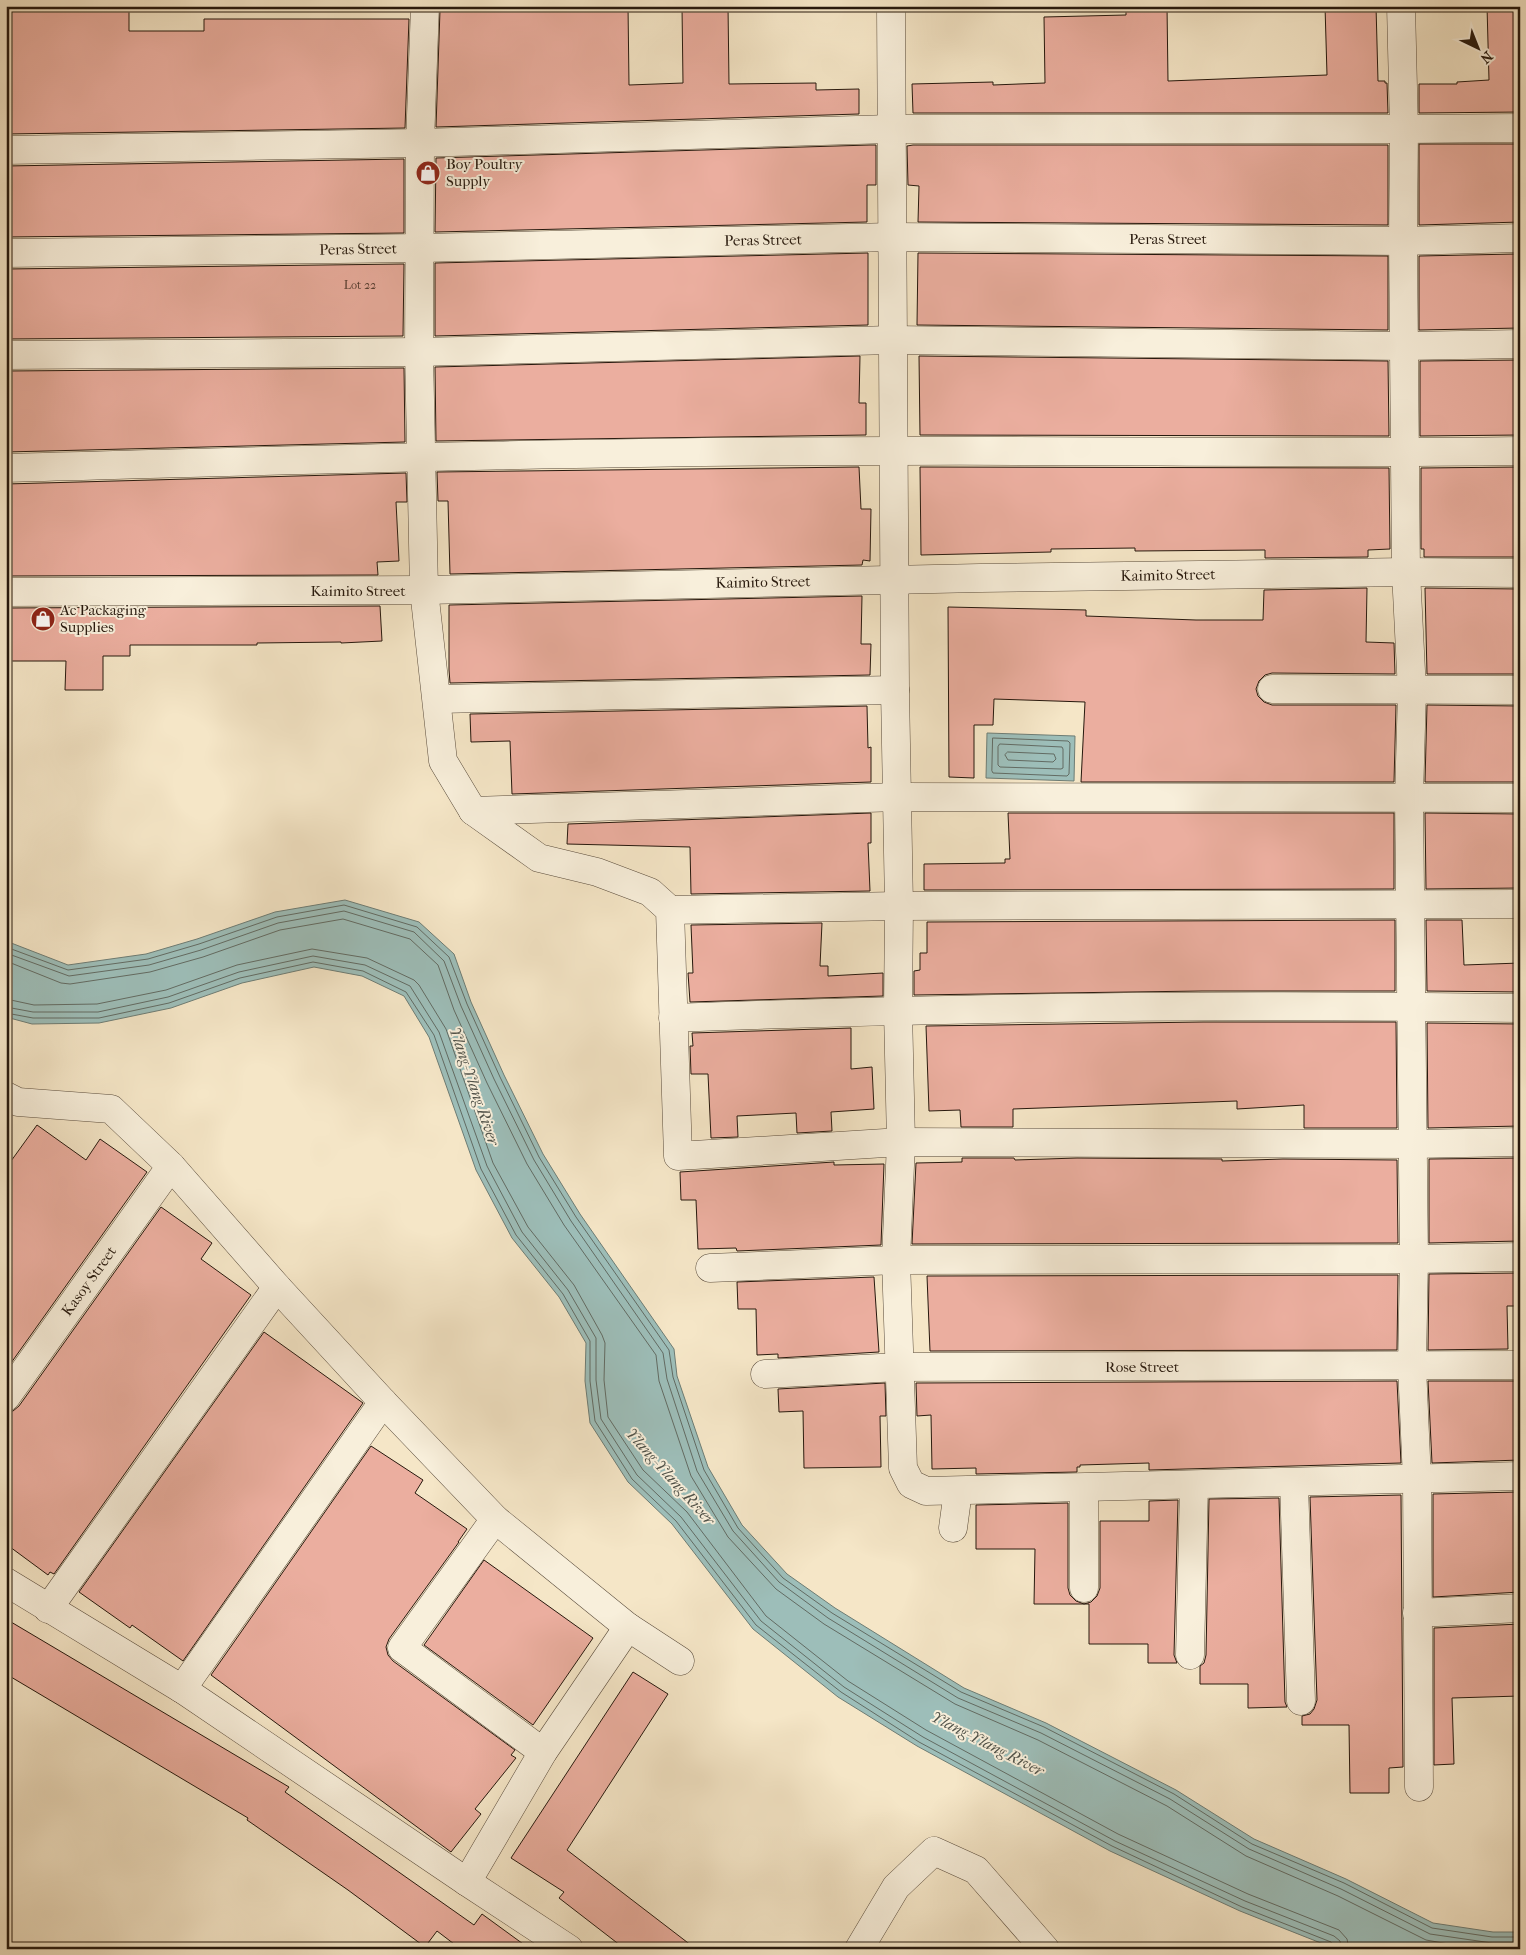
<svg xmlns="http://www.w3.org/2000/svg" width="1526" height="1955" font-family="'IM FELL French Canon',serif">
	<rect width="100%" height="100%" fill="#f5e6c7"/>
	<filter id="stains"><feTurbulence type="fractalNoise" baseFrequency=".004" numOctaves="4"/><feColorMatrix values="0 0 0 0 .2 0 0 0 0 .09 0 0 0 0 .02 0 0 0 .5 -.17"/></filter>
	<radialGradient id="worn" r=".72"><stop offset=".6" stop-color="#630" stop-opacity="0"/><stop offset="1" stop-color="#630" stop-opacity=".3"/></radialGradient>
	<g fill="#9dbeb9" stroke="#6d7c74">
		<polygon points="987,733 1075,736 1074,781 986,778"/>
		<polygon points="345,900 419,922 454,954 471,1002 504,1075 543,1154 580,1214 674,1349 677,1376 708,1467 742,1525 787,1574 835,1608 964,1688 1046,1723 1176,1790 1254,1839 1346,1879 1433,1923 1493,1932 1520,1932 1520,1949 1336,1949 1240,1911 1110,1851 917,1746 838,1697 753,1629 672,1524 628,1482 590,1423 585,1381 586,1343 559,1297 512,1238 476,1170 429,1037 404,996 362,976 314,967 242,983 171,1008 99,1023 32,1024 6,1017 6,941 68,965 146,954 197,939 275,912"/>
	</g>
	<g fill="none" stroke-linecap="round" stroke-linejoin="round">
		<g stroke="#626b63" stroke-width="1">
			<polygon points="993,738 1068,741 1070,743 1069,774 1067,776 993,773 992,771"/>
			<polygon points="1000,744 1062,747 1063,749 1063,768 1061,769 1000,767 998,765 998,747"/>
			<polygon points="1008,752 1054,754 1056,759 1053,762 1008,760 1005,755"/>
			<polyline points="6,947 68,970 148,959 199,944 277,917 344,905 417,927 449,957 467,1004 500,1077 539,1157 576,1217 669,1350 673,1377 704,1470 738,1528 783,1578 832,1613 961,1692 1044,1727 1174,1794 1252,1844 1344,1883 1432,1928 1492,1937 1520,1937"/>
			<polyline points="6,953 69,976 149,965 201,950 278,923 344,911 414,932 444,961 461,1006 494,1079 534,1160 571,1221 663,1353 667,1379 697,1471 733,1531 779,1582 828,1618 958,1698 1041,1733 1170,1799 1249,1849 1341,1889 1430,1934 1492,1943 1520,1943"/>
			<polyline points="6,961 61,983 70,984 150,972 203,957 280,930 343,919 410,939 438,965 454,1010 487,1083 527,1164 564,1225 656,1355 659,1381 691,1476 728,1537 776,1589 824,1624 955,1704 1038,1740 1167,1806 1246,1856 1338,1896 1426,1940 1477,1949"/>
			<polyline points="6,999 34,1005 97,1004 166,990 237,965 312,949 367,958 414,980 419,985 446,1029 493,1163 528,1227 574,1285 602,1335 605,1343 604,1380 608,1417 643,1470 687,1512 766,1616 848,1681 926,1730 1118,1834 1248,1894 1339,1930 1347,1939 1349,1949"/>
			<polyline points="6,1007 33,1012 98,1012 168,997 239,972 313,956 365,965 410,986 439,1032 487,1166 522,1232 568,1290 596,1338 596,1380 601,1419 637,1475 681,1517 761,1621 844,1687 923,1737 1115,1841 1245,1901 1334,1936 1340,1941 1341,1949"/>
			<polyline points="6,1013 33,1018 99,1018 169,1003 240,978 313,962 363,971 406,992 434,1035 481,1169 516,1235 563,1294 590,1341 590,1381 595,1421 632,1479 676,1521 756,1625 841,1692 919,1742 1112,1846 1242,1907 1331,1942 1335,1949"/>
		</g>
	</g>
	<g fill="#ebae9f" stroke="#26180d">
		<polygon points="602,6 628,6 629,85 683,83 682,7 728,6 729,84 816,83 816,90 859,89 859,114 436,127 440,10 521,7 521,10 602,8"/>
		<polygon points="1126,6 1167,6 1168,81 1327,75 1325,6 1376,6 1378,81 1385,81 1385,83 1387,83 1388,113 913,113 912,84 993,82 993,85 1045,83 1044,17 1126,15"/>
		<polygon points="1487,6 1520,6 1520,112 1419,113 1419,84 1457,84 1457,82 1489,80"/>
		<polygon points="10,7 129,10 129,31 204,31 204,19 409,19 405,128 6,134"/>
		<polygon points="1419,144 1520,144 1520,222 1419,225"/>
		<polygon points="870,145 876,145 876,185 867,185 867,222 435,232 436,158"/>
		<polygon points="913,145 1388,145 1388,225 918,222 919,186 908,185 907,146"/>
		<polygon points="404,159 404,233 6,237 6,166"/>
		<polygon points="868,253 868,325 435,336 435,263"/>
		<polygon points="918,253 1388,256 1388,330 917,325"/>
		<polygon points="1516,254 1517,295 1520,295 1520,328 1419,330 1419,256"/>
		<polygon points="404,264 403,336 6,339 6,269"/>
		<polygon points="860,356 859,403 866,403 866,435 436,441 435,367"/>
		<polygon points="919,356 1388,361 1389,436 920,435"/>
		<polygon points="1520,360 1520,435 1420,436 1420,361"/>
		<polygon points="404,368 405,442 6,452 6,371"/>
		<polygon points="859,467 861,509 871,509 870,561 863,560 862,565 450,574 448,501 438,501 437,472"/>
		<polygon points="920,467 1389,468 1390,549 1368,550 1368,557 1265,558 1265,550 1135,551 1135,548 1051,549 1051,552 921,555"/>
		<polygon points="1520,467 1520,557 1424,557 1424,549 1421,549 1421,468"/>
		<polygon points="406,473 407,502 396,502 399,561 377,562 378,575 6,576 6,484"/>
		<polygon points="1367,588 1366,642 1394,643 1395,674 1272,673 1265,675 1259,681 1256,689 1258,696 1264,702 1272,705 1396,705 1394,782 1081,782 1085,702 994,699 993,725 974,725 974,778 949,777 948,607 1086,610 1086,616 1196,620 1263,620 1264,590"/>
		<polygon points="1425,588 1520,589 1520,674 1427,674"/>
		<polygon points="862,596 861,644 871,644 870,675 450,683 449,670 449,605"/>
		<polygon points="380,606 382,641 341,643 341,642 257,643 257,645 130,645 130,656 103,656 103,690 65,690 66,661 6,661 6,608"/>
		<polygon points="1427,705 1520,706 1520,782 1425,782"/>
		<polygon points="867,706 868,748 871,747 871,782 512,794 510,741 471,742 470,714"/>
		<polygon points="871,813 871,843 868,843 870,891 691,894 690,847 567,844 568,824"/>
		<polygon points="1008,813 1394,813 1394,889 924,890 924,864 1005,863 1005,859 1010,859"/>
		<polygon points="1425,813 1520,814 1520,888 1426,889"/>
		<polygon points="1395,920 1395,991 1202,991 914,995 914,971 920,970 920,953 927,953 927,922"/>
		<polygon points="1426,920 1462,920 1464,965 1520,963 1520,992 1427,991"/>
		<polygon points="822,923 820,966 828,966 828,976 883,973 883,996 690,1002 688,973 693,973 691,925"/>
		<polygon points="1203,1022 1396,1022 1397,1128 1304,1128 1304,1105 1237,1109 1237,1101 1013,1109 1013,1127 961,1127 960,1110 929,1111 926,1026"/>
		<polygon points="1427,1023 1520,1024 1520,1126 1428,1128"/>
		<polygon points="851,1028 851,1069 872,1067 874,1109 831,1112 832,1131 797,1133 796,1113 737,1116 738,1137 711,1138 708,1074 691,1074 690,1046 693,1046 692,1033"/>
		<polygon points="37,1125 86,1160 100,1139 147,1172 6,1370 6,1168"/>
		<polygon points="962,1158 1014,1158 1015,1160 1077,1158 1222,1159 1222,1161 1283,1159 1397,1160 1398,1243 912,1244 916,1163 962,1162"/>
		<polygon points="1520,1158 1520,1241 1429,1243 1429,1159"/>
		<polygon points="834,1162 834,1165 884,1164 881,1245 737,1251 736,1248 698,1249 696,1200 681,1200 680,1172"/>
		<polygon points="161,1207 212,1243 201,1259 251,1295 54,1574 50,1572 48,1575 6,1544 6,1412 13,1411 19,1406"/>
		<polygon points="1520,1273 1520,1306 1507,1306 1508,1349 1428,1350 1429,1274"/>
		<polygon points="1398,1275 1397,1350 930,1351 927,1276"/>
		<polygon points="874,1277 879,1352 778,1358 778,1354 757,1355 756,1309 738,1309 737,1282"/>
		<polygon points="264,1332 363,1403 183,1661 132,1625 130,1628 79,1592"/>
		<polygon points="1397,1381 1401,1463 1149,1470 1149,1463 1080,1465 1080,1467 1077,1467 1077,1472 976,1474 976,1468 932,1469 931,1415 917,1416 916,1383"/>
		<polygon points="1428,1381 1520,1381 1520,1409 1518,1409 1520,1460 1432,1463"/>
		<polygon points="885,1383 886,1416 880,1416 881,1467 804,1468 803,1411 779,1412 778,1389"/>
		<polygon points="371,1446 423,1480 415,1493 467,1529 458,1542 459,1542 389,1639 386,1647 388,1655 393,1661 515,1750 511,1755 516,1758 475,1809 481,1814 451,1852 211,1675"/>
		<polygon points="1518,1492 1520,1592 1433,1597 1433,1494"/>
		<polygon points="1401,1495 1403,1767 1389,1768 1389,1793 1350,1793 1349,1725 1302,1725 1302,1716 1310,1714 1314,1709 1317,1700 1310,1497"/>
		<polygon points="1279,1498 1285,1702 1287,1707 1248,1708 1248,1684 1200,1684 1200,1666 1204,1663 1206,1655 1209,1499"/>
		<polygon points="1178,1500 1174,1655 1177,1663 1148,1663 1148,1644 1089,1644 1089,1604 1034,1604 1035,1549 976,1549 976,1505 1068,1503 1068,1588 1070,1595 1076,1601 1084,1604 1091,1602 1097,1596 1100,1588 1100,1521 1149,1521 1149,1501"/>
		<polygon points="484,1560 593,1638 533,1725 424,1645"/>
		<polygon points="6,1619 289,1787 285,1792 474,1925 482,1914 530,1949 457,1949 458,1947 437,1931 425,1947 348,1890 247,1820 248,1818 6,1674"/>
		<polygon points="1520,1624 1520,1696 1452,1698 1454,1764 1434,1765 1434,1628"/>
		<polygon points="633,1672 668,1694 567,1850 696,1949 625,1949 559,1898 564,1892 511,1858"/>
	</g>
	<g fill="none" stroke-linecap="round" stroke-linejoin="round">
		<defs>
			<g id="street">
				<polyline points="425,6 420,143 419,352 424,590 443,761 473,811 539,858 597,872 650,892 670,910 678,1156 901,1142 1412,1144 1520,1142"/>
				<polyline points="891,6 895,690 899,906 898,1010 901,1142 896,1260 903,1468 911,1484 926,1491 1520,1476"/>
				<polyline points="1401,6 1404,129 1403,241 1406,572 1412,691 1409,798 1414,1259 1412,1366 1417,1480 1419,1787"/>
				<polyline points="6,150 420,143 891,129 1404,129 1520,128"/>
				<polyline points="6,253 421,248 893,237 1403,241 1520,238"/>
				<polyline points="6,355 419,352 893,340 1404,346 1520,344"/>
				<path d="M 6,468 C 303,460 599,451 896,451 C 1104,450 1312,454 1520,451"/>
				<polyline points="6,592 424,590 980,578 1406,572 1520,573"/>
				<polyline points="1272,689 1520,690"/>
				<polyline points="437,699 895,690"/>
				<polyline points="473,811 897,797 1520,798"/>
				<polyline points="670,910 899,906 1520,904"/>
				<path d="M 673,1018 C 955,1007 1238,1004 1520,1008"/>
				<polyline points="6,1096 18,1102 111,1109 171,1166 277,1287 383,1402 495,1519 628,1627 680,1661"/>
				<polyline points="710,1268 896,1260 1414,1259 1520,1257"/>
				<polyline points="765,1374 899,1367 1520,1365"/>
				<polyline points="6,1397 171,1166"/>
				<polyline points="1294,1483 1301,1701"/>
				<polyline points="1084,1488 1084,1588"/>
				<polyline points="495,1519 402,1648 543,1752"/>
				<polyline points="953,1528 958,1491"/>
				<polyline points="6,1582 182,1689 467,1882 569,1949"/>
				<polyline points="48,1609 277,1287"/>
				<polyline points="1417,1613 1520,1608"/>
				<polyline points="1190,1655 1194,1485"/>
				<polyline points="182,1689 383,1402"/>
				<polyline points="467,1882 543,1752 628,1627"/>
				<polyline points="859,1949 896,1887 934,1851 976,1870 1045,1949"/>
			</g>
		</defs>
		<use href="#street" stroke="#5a4c3c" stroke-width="29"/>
		<use href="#street" stroke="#f8efdb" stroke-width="28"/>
	</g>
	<defs>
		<symbol id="shop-disc" viewBox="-11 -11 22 22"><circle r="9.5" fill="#8f2418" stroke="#f8efdb"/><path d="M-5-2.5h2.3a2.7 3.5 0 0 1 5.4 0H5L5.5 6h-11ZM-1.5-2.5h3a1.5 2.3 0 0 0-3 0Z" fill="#fff"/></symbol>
	</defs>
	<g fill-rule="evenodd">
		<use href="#shop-disc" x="414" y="159" width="28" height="28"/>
		<use href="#shop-disc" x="29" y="605" width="28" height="28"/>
	</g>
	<g text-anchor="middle" stroke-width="4" stroke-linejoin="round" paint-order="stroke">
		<g font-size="12" fill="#573e32">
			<text x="360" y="289">Lot 22</text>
		</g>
		<g font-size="15" fill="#26180d" stroke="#f8efdb" text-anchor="start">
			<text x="446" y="169">Boy Poultry<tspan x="446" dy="17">Supply</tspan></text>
			<text x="60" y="615">Ac Packaging<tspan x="60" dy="17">Supplies</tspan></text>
		</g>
		<g font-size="15" fill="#26180d" stroke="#f8efdb">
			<text x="1168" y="244">Peras Street</text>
			<text transform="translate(763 240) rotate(-1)" y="5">Peras Street</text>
			<text transform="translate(358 249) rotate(-1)" y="5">Peras Street</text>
			<text transform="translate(1168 575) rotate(-1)" y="5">Kaimito Street</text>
			<text transform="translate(763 582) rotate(-1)" y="5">Kaimito Street</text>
			<text x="358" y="596">Kaimito Street</text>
			<text transform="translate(89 1281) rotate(-54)" y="5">Kasoy Street</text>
			<text x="1142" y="1372">Rose Street</text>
		</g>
		<g font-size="16" font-style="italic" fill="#505249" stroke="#f8efdb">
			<text transform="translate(475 1086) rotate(71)" y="6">Ylang-Ylang River</text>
			<text transform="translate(671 1476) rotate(48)" y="6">Ylang-Ylang River</text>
			<text transform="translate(988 1743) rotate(27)" y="6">Ylang-Ylang River</text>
		</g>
	</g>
	<rect width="1526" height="1955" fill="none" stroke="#f5e6c7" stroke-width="25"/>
	<rect x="8" y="8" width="1511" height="1940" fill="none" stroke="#26180d" stroke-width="2.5"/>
	<rect x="12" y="12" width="1501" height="1930" fill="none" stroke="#26180d"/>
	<g transform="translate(1478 48) rotate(137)" stroke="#f8efdb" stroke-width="4" paint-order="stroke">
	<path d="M0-4L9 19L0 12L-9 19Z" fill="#26180d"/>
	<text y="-8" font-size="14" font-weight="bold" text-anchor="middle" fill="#26180d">N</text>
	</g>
	<rect width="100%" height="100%" filter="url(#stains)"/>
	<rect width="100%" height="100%" fill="url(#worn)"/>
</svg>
